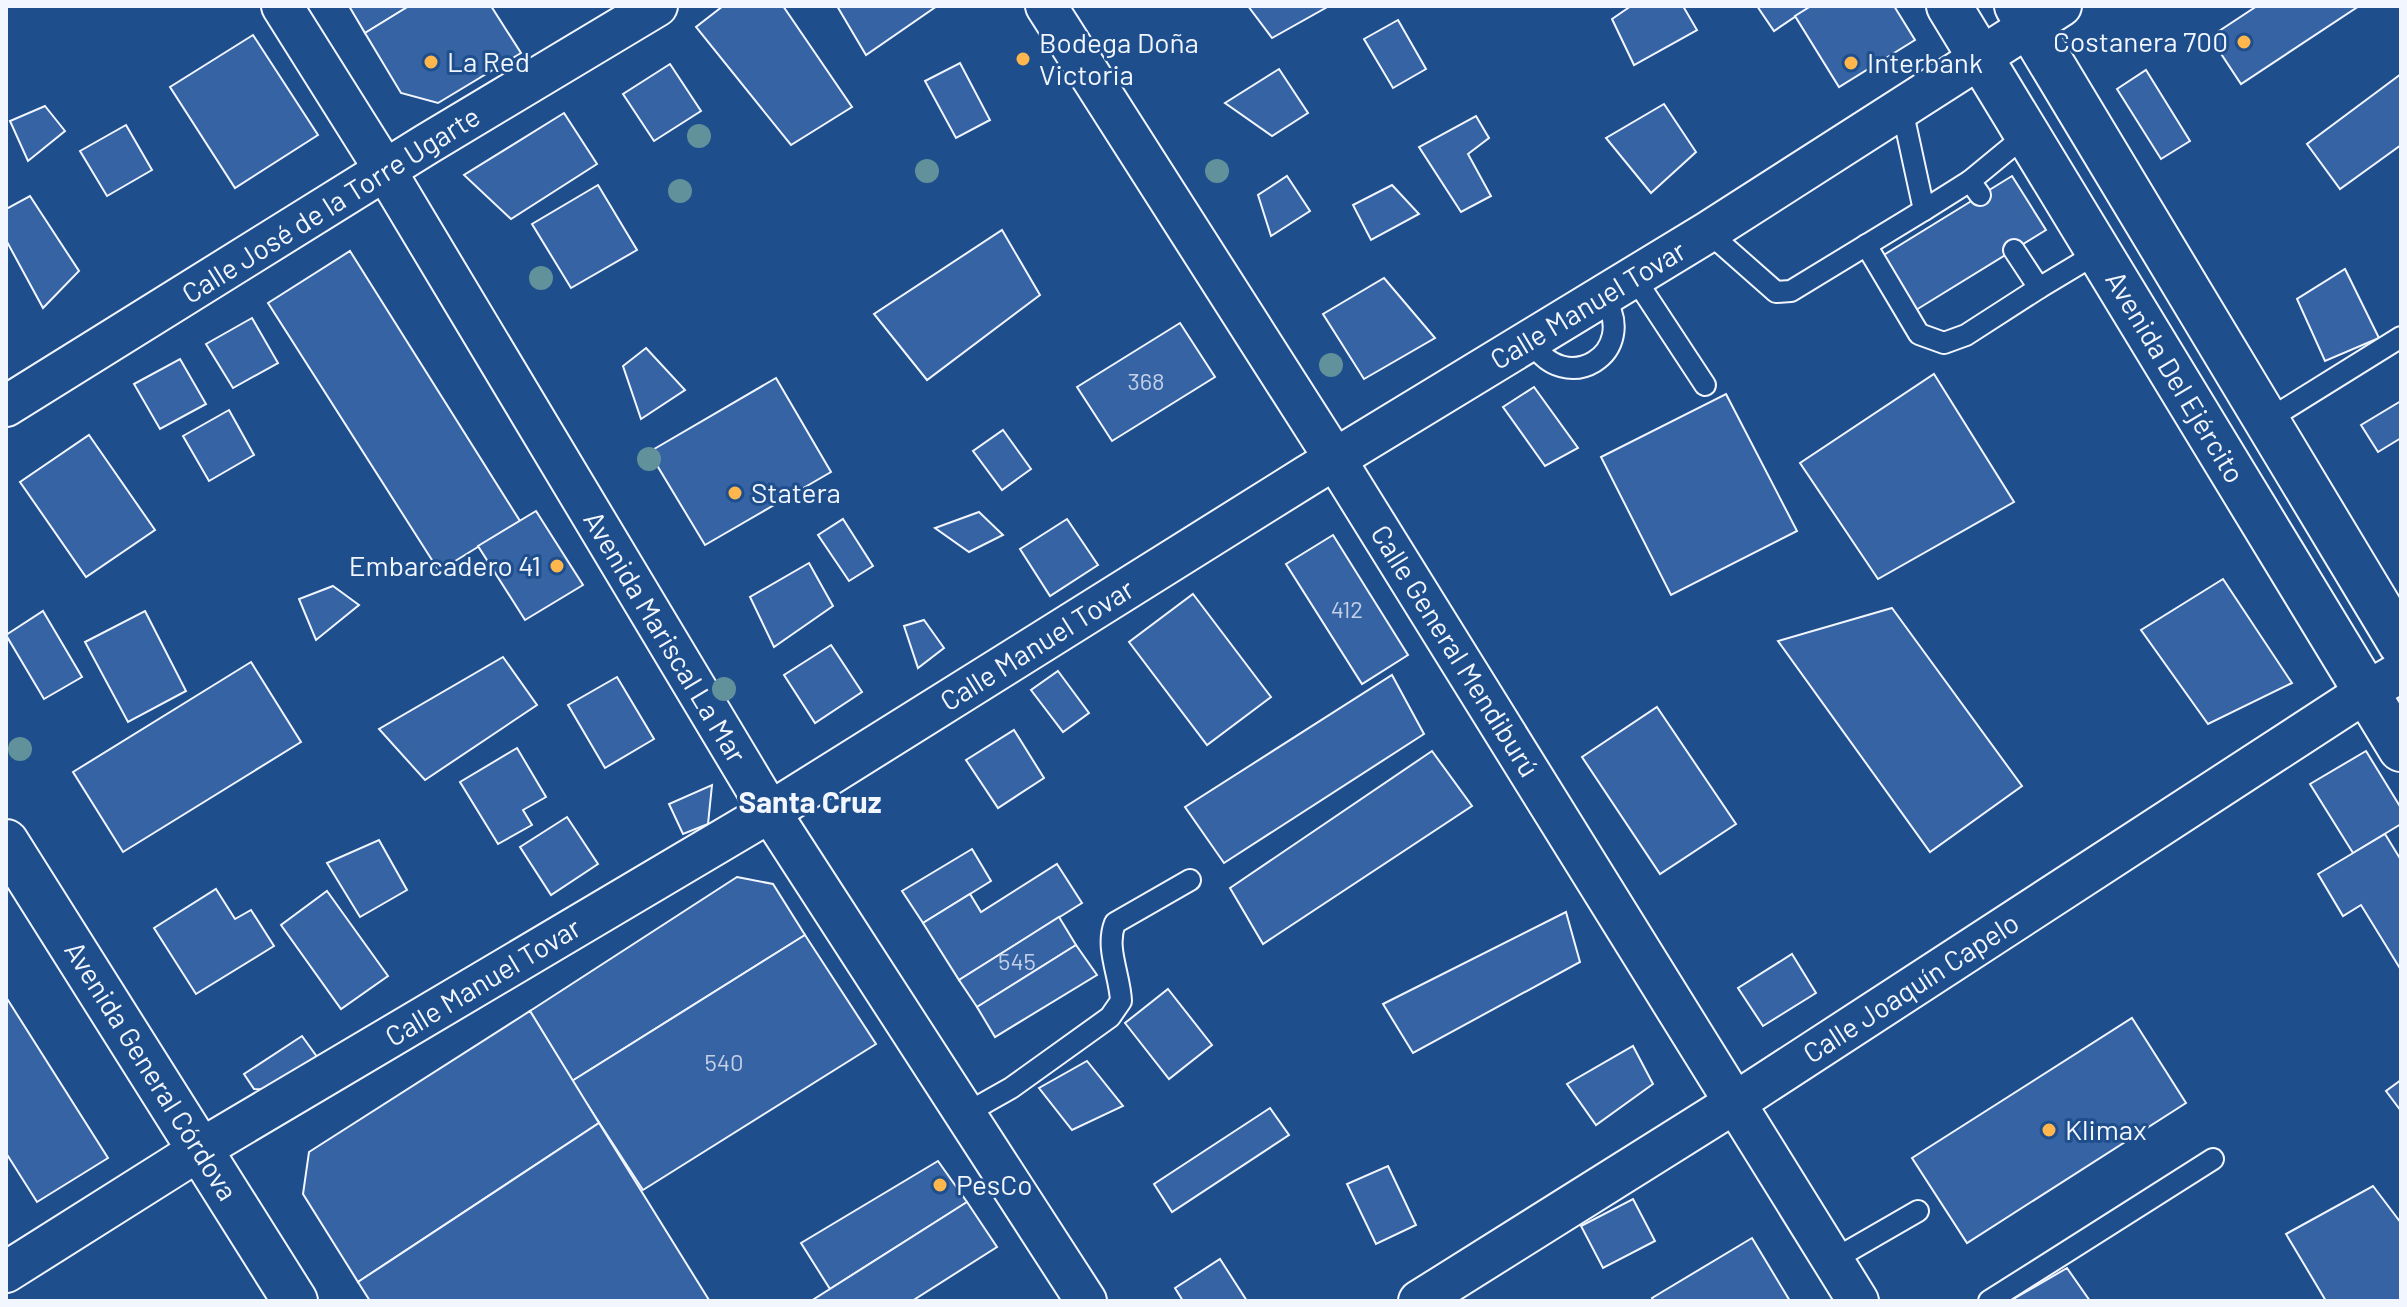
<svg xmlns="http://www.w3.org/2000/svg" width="2407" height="1307" font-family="Barlow,sans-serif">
	<rect width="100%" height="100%" fill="#1f4e8c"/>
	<g fill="#3563a3" stroke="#f2f6ff" stroke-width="2">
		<polygon points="349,6 409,6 365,33"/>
		<polygon points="409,6 491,6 521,53 438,103 401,93 365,33"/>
		<polygon points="723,6 783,6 852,107 791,145 696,27"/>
		<polygon points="837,6 937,6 866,55"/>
		<polygon points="1248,6 1329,6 1272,38"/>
		<polygon points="1631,6 1683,6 1697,30 1634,65 1612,19"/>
		<polygon points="1757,6 1811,6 1774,31"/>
		<polygon points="1811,6 1894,6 1915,40 1839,87 1795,16"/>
		<polygon points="2257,6 2359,6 2241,84 2210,37"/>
		<polygon points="1398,20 1426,69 1393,88 1364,39"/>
		<polygon points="253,35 318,135 235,188 170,87"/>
		<polygon points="960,63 990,120 956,138 925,81"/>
		<polygon points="670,64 701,111 654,141 623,94"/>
		<polygon points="1279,69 1308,113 1272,136 1225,103"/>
		<polygon points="2146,70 2190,141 2161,159 2117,89"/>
		<polygon points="2401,74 2401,145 2340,189 2307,144"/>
		<polygon points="1664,104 1696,152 1651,193 1606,138"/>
		<polygon points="45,106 65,131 28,161 10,121"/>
		<polygon points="564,113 597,164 511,219 464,175"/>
		<polygon points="1476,116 1489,138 1468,154 1491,196 1461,212 1419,147"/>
		<polygon points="126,125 152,170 107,196 80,151"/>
		<polygon points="1287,176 1310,211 1271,236 1258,195"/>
		<polygon points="2012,176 2046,230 1916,310 1882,256"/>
		<polygon points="598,185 637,250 571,288 532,224"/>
		<polygon points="1392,185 1419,214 1371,240 1353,205"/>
		<polygon points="30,196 79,271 43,308 6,240 6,209"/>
		<polygon points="1002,230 1040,295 927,380 874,314"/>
		<polygon points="350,251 520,521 439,571 268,303"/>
		<polygon points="2345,269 2379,338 2325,361 2297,299"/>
		<polygon points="1384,278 1435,338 1364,379 1323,314"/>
		<polygon points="252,318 278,363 233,388 206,344"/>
		<polygon points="1180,323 1215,377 1112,441 1077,387"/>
		<polygon points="646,348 685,390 641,419 623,366"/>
		<polygon points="180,359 206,404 160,429 134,384"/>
		<polygon points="1934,374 2014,502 1878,579 1800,463"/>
		<polygon points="776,378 831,472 705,545 649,452"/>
		<polygon points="1534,387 1578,448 1545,466 1503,407"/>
		<polygon points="1726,394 1797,531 1671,595 1601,457"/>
		<polygon points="2401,401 2401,438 2378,452 2361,425"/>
		<polygon points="229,410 254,455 209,481 183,436"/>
		<polygon points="1003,430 1031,469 1002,490 973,451"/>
		<polygon points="89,435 155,530 86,577 20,482"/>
		<polygon points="536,511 583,585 525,620 478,546"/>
		<polygon points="979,512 1003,535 969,552 935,528"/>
		<polygon points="843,519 873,566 849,581 818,535"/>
		<polygon points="1067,519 1098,565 1050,596 1020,549"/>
		<polygon points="1333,535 1408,655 1362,684 1286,564"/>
		<polygon points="809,563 833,606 774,647 750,597"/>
		<polygon points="2223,579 2292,683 2208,724 2141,630"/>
		<polygon points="333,586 359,605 316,640 299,599"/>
		<polygon points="1193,594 1271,697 1207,745 1129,642"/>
		<polygon points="1892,608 2022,786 1930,852 1778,641"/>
		<polygon points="43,611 82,677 44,699 6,635"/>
		<polygon points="145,611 186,691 128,722 85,642"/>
		<polygon points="924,620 944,648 918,668 904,626"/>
		<polygon points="831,645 862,692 815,723 784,675"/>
		<polygon points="503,657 537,705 425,780 379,729"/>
		<polygon points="251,662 301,742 123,852 73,772"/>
		<polygon points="1058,671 1089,713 1063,732 1031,690"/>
		<polygon points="1392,675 1424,734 1224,863 1185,807"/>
		<polygon points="617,677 654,739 605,768 568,705"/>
		<polygon points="1657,707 1736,824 1660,874 1582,757"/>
		<polygon points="1014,730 1044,778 998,808 966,760"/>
		<polygon points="517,748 546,797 523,810 532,825 498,844 460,782"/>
		<polygon points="1432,751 1472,806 1263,944 1230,888"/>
		<polygon points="2366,751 2401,808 2401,824 2353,853 2310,784"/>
		<polygon points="712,785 708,824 683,834 669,804"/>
		<polygon points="567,817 598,864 551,895 520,847"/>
		<polygon points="2385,834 2401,860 2401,970 2361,905 2343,916 2318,874"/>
		<polygon points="379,840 407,890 360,917 327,863"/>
		<polygon points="972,849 991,881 923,923 902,891"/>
		<polygon points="1057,864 1082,903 959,980 923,923 970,894 981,912"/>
		<polygon points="737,877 773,884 805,935 572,1081 530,1011"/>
		<polygon points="216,889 235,919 251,910 274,946 196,994 154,928"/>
		<polygon points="327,891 388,976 341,1009 281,925"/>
		<polygon points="1566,912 1580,962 1413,1053 1383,1004"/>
		<polygon points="1059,917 1076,945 977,1007 959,980"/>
		<polygon points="805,935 876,1044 643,1190 572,1081"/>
		<polygon points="1076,945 1097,975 995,1037 977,1007"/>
		<polygon points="1792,954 1816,993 1763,1026 1738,988"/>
		<polygon points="1168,989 1212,1045 1169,1079 1125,1023"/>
		<polygon points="6,997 108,1158 37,1202 6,1153"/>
		<polygon points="530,1011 599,1123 358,1282 303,1194 309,1152"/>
		<polygon points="2132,1018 2186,1103 1967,1243 1912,1158"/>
		<polygon points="302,1036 320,1061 276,1090 254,1089 244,1074"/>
		<polygon points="1633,1046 1653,1084 1596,1125 1567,1084"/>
		<polygon points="1087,1061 1123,1106 1072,1130 1039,1088"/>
		<polygon points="2401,1080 2401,1111 2386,1091"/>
		<polygon points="1270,1108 1289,1135 1172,1212 1154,1184"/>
		<polygon points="599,1123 709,1300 370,1301 358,1282"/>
		<polygon points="938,1161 967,1202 830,1289 801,1243"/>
		<polygon points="1388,1166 1416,1225 1376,1244 1347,1184"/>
		<polygon points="2373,1186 2401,1223 2401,1301 2326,1301 2286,1234"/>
		<polygon points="1633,1199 1655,1241 1603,1268 1581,1226"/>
		<polygon points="967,1202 997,1247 912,1301 811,1301"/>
		<polygon points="1752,1238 1790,1301 1654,1301 1652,1298"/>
		<polygon points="1220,1259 1247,1301 1183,1301 1175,1288"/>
		<polygon points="2067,1268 2090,1301 2010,1301"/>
	</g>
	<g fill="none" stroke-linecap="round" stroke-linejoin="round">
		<defs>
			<g id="lane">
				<polyline points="1980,195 1970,181 2027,134"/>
				<polyline points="1924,210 1970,181"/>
				<polyline points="1708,232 1776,292 1791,291 1924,210 1902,109"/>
				<polyline points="1866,245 1919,334 1944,343 1966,335 2039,288"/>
				<polyline points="2014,250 2039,288 2099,252"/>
				<polyline points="1634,277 1705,385"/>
				<path d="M 1531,340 C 1564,400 1642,353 1603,296"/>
				<polyline points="2266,421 2401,337"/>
				<path d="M 965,1114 L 1011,1088 L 1110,1017 L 1121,1001 C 1120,975 1105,948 1115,923 L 1190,880"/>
				<polyline points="1833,1260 1918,1211"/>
				<polyline points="1989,1301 2213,1159"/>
			</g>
			<g id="street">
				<polyline points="282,6 385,170 770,812 1086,1301"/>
				<polyline points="1046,6 1335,459 1858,1301"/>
				<polyline points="6,406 427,144 657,6"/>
				<polyline points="6,1272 201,1149 770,812 1307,476 1708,232 2061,6"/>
				<polyline points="1419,1301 1736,1102 2366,692 2401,672"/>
			</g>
			<g id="secondary">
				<polyline points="1949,6 2401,749"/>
				<polyline points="2017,6 2401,644"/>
				<polyline points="6,842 295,1301"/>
			</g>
		</defs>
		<use href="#lane" stroke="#f2f6ff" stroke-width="24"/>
		<use href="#street" stroke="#f2f6ff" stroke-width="44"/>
		<use href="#secondary" stroke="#f2f6ff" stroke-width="48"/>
		<use href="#lane" stroke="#1f4e8c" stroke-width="20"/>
		<use href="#street" stroke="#1f4e8c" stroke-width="40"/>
		<use href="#secondary" stroke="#1f4e8c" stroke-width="44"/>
	</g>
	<g fill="#61919a">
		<circle cx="699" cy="136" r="12"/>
		<circle cx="927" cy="171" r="12"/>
		<circle cx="1217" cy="171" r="12"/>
		<circle cx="680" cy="191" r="12"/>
		<circle cx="541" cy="278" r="12"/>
		<circle cx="1331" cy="365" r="12"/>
		<circle cx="649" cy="459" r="12"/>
		<circle cx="724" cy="689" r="12"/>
		<circle cx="20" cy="749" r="12"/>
	</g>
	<g fill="#ffb74d" stroke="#1f4e8c" stroke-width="3">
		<circle cx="2244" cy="42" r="8"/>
		<circle cx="1023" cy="59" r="8"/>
		<circle cx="431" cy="62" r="8"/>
		<circle cx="1851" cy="63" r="8"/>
		<circle cx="735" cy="493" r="8"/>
		<circle cx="557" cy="566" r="8"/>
		<circle cx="2049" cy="1130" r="8"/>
		<circle cx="940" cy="1185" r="8"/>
	</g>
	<g text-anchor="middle" stroke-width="6" stroke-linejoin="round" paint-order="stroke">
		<g font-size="24" fill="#c3d1e8">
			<text x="1146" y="390">368</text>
			<text x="1347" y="618">412</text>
			<text x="1017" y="970">545</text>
			<text x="724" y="1071">540</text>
		</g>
		<g font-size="28" fill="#f2f6ff" stroke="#1f4e8c" text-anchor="start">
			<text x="2228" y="52" text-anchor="end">Costanera 700</text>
			<text x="1039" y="53">Bodega Doña<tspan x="1039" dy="32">Victoria</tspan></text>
			<text x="447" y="72">La Red</text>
			<text x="1867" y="73">Interbank</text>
			<text x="751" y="503">Statera</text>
			<text x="541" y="576" text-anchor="end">Embarcadero 41</text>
			<text x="2065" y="1140">Klimax</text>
			<text x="956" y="1195">PesCo</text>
		</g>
		<g font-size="28" fill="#f2f6ff" stroke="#1f4e8c">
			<text transform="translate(331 205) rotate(-32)" y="10">Calle José de la Torre Ugarte</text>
			<text transform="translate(1588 305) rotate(-31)" y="10">Calle Manuel Tovar</text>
			<text transform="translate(2175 377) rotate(59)" y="10">Avenida Del Ejército</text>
			<text transform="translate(665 637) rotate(59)" y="10">Avenida Mariscal La Mar</text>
			<text transform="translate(1037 645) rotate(-32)" y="10">Calle Manuel Tovar</text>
			<text transform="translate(1455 651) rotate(58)" y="10">Calle General Mendiburú</text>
			<text transform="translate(483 982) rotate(-31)" y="10">Calle Manuel Tovar</text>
			<text transform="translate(1911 988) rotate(-33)" y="10">Calle Joaquín Capelo</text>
			<text transform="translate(151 1071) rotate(58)" y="10">Avenida General Córdova</text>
		</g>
		<g font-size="30" font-weight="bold" fill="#f2f6ff" stroke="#1f4e8c">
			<text x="810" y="813">Santa Cruz</text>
		</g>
	</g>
	<rect width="2407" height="1307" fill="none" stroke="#f2f6ff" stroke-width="16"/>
</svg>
